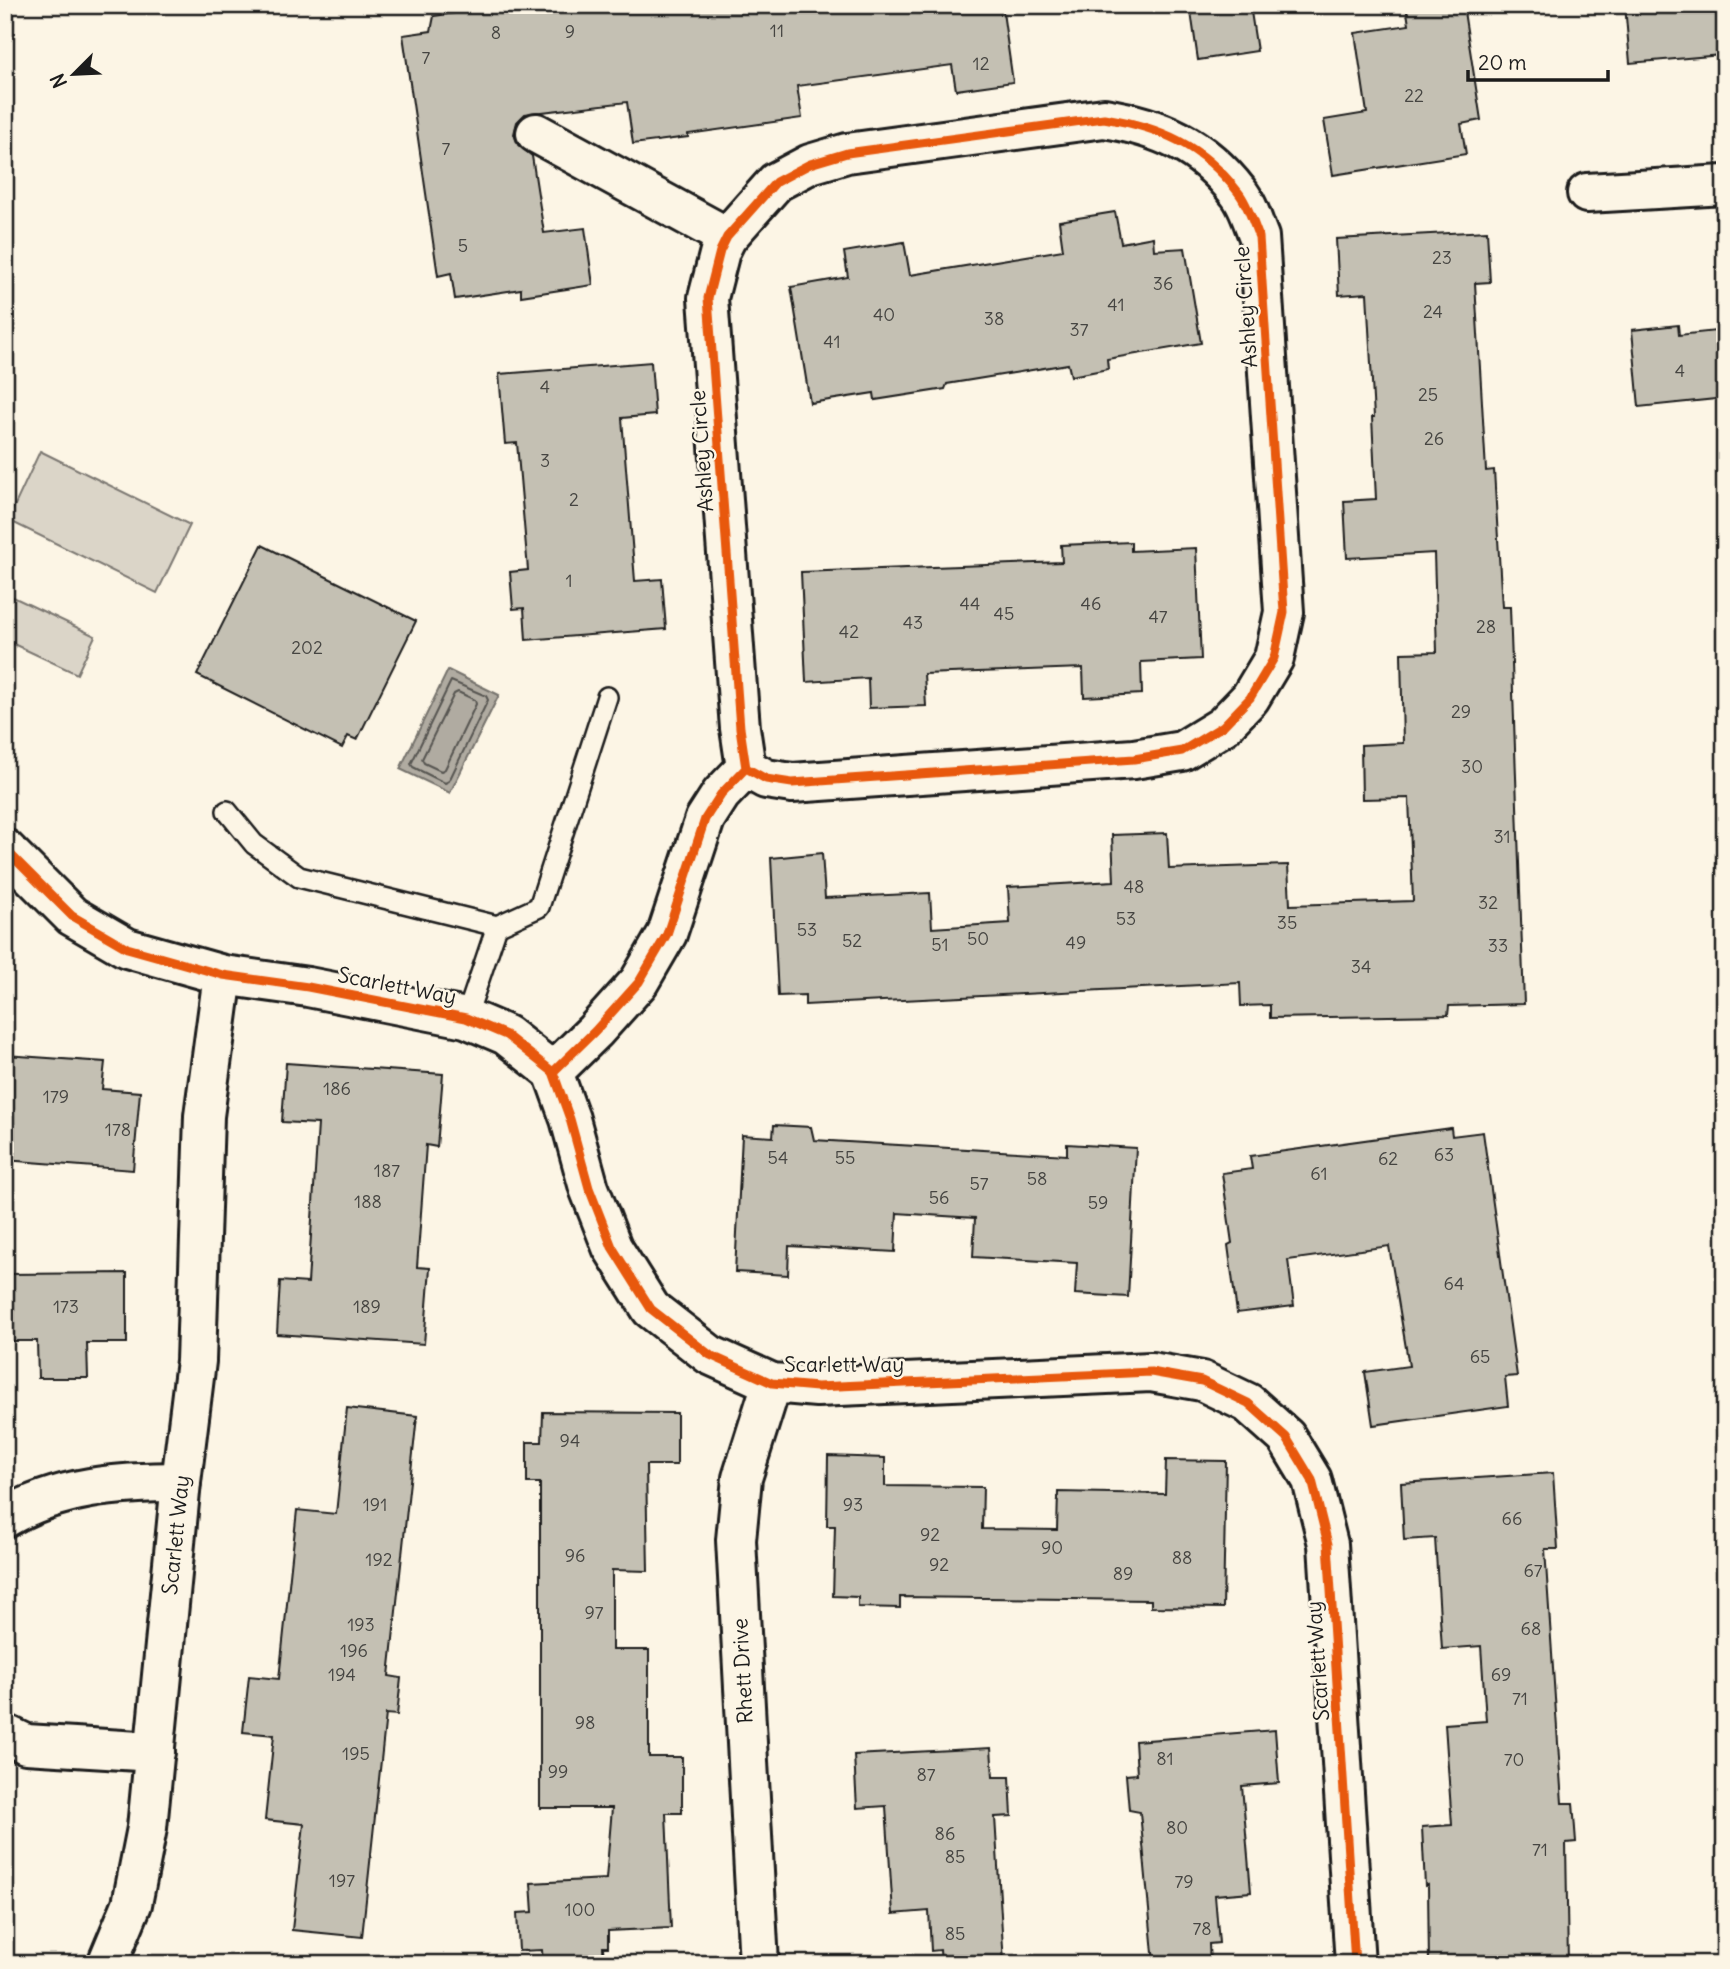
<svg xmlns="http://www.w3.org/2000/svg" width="1730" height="1969" font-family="Delius,sans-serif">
	<rect width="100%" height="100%" fill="#fcf5e5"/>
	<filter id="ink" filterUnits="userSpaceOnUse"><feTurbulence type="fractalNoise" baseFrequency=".0143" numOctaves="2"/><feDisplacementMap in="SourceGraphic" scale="14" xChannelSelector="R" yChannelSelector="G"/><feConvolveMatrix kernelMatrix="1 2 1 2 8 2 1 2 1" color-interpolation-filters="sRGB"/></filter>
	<g filter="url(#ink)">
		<g fill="#dbd5c8" stroke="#7c7872" stroke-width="2">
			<polygon points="40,451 190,525 157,593 8,520"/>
			<polygon points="11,596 95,636 77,674 5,640 5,608"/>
		</g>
		<polygon fill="#b0aba1" stroke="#75726c" stroke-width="2" points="448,670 499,695 450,793 400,769"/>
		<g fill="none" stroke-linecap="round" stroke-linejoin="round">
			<g stroke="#575551" stroke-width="2">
				<polygon points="451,681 486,696 488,700 449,781 445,783 413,767 411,764"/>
				<polygon points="458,692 475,700 476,704 445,769 441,771 424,763 422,759 454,694"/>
			</g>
		</g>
		<g fill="#c4c0b3" stroke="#1c1c1c" stroke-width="2">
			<polygon points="512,5 1002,5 1013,82 956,90 952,65 797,86 802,118 688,134 688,137 633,144 627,102 525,114 517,122 514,134 518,145 532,156 544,233 585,228 593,285 521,296 521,289 455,299 451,273 438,276 403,35 431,31 434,16"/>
			<polygon points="1190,5 1250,5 1257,51 1198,60"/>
			<polygon points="1406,5 1463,5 1481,120 1461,124 1466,154 1333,175 1324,120 1367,113 1355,33 1409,25"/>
			<polygon points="1625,5 1717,5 1721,55 1630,63"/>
			<polygon points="1115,212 1121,243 1153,237 1154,250 1185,248 1201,343 1107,359 1108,369 1071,376 1068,364 947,384 945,389 875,400 874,393 810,403 791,287 848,277 844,252 904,242 910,275 1063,250 1059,221"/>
			<polygon points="1487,231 1490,282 1475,283 1486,471 1494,470 1502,607 1510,607 1524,1004 1449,1006 1448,1015 1270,1018 1270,1005 1241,1006 1240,983 805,1005 805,995 778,996 771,858 822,853 825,898 930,893 932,928 1010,923 1008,887 1114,881 1112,835 1167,833 1169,869 1288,865 1290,905 1413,901 1409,798 1362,799 1361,745 1403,743 1401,653 1437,652 1434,553 1347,558 1344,501 1376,499 1372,417 1374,417 1367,293 1339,295 1336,239"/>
			<polygon points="1678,325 1679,335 1725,330 1725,398 1639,407 1632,330"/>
			<polygon points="651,362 655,415 622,418 635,581 662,579 666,629 526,640 524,608 513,609 510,572 528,570 517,443 505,444 499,374"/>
			<polygon points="1131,542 1131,551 1196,548 1201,659 1141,662 1142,694 1084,697 1083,668 924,674 926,706 869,708 868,678 806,682 801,572 1062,562 1061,545"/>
			<polygon points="262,545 416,621 357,740 348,736 342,748 197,675"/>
			<polygon points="5,1055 105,1062 102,1089 140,1092 133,1170 5,1160"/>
			<polygon points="286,1063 443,1074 437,1147 426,1145 417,1267 430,1268 424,1344 277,1334 280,1281 308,1283 318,1124 282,1122"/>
			<polygon points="774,1125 811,1127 814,1140 1067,1155 1067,1144 1136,1148 1128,1297 1075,1294 1077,1263 973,1257 975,1218 897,1213 895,1252 789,1246 788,1275 735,1272 742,1135 773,1137"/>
			<polygon points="1451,1128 1452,1136 1483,1132 1517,1376 1505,1377 1508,1406 1373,1425 1365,1372 1409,1366 1389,1246 1288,1260 1294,1306 1237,1313 1228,1245 1232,1243 1222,1173 1252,1169 1250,1156"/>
			<polygon points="127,1273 127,1343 87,1343 88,1378 38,1378 37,1341 5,1341 5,1274"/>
			<polygon points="347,1408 417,1416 389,1676 401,1678 397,1715 386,1714 362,1937 292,1930 304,1824 265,1820 274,1735 243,1732 249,1676 279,1679 297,1510 336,1514"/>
			<polygon points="543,1412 677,1413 677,1465 646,1465 648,1571 612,1570 612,1650 649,1650 649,1757 682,1757 682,1813 666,1813 671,1928 608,1931 608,1947 603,1947 604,1964 543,1964 542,1950 519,1951 517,1913 533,1912 531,1883 606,1879 612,1808 540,1808 540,1483 527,1483 527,1442 542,1442"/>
			<polygon points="828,1456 885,1458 885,1486 983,1487 982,1529 1057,1530 1058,1492 1165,1494 1166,1460 1226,1461 1223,1608 1151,1607 1151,1600 900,1597 900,1608 858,1607 858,1597 833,1596 835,1526 827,1526"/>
			<polygon points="1553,1473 1558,1549 1545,1549 1562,1803 1573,1803 1576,1842 1566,1843 1568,1964 1429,1964 1428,1885 1425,1886 1422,1827 1452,1825 1445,1724 1486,1721 1481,1646 1442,1649 1435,1538 1404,1540 1401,1483"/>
			<polygon points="1275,1730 1279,1783 1242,1786 1251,1892 1215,1895 1219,1943 1209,1944 1210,1964 1154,1964 1140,1812 1129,1810 1126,1775 1137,1774 1135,1741"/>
			<polygon points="991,1748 993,1777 1010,1777 1012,1816 995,1817 1004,1964 941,1964 940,1950 931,1951 929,1911 893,1914 886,1806 857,1808 854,1755"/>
		</g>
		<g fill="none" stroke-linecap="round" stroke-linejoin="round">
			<defs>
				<g id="lane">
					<polyline points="227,811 254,844 299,877 497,926 539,907 607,697"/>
					<polyline points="466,1018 497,926"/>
				</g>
				<g id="street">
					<polyline points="536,133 727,237"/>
					<polyline points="1587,193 1725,185"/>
					<polyline points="5,849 72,916 127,948 223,975 308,987 466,1018 506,1035 553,1072 570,1119 589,1188 612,1247 651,1309 710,1355 772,1383 817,1387 1151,1372 1202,1381 1248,1403 1286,1437 1312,1480 1328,1544 1355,1964"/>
					<path d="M 553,1072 L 595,1031 L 639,982 L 667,934 L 705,819 L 721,794 L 746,768 L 740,728 L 708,298 L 720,251 L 727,237 L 776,182 L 810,164 L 847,153 L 1104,118 C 1160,127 1202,145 1238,192 C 1248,204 1253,223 1259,237 L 1284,612 L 1274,658 L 1250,698 L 1223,726 L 1182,751 L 1134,759 L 792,783 L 766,779 L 746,768"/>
					<path d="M 5,1518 C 59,1486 120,1482 181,1482"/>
					<polyline points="5,1734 26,1744 155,1752"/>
					<polyline points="107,1964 132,1904 147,1828 181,1482 196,1361 204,1116 223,975"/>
					<polyline points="759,1964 736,1540 742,1478 772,1383"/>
				</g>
			</defs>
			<use href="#lane" stroke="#1c1c1c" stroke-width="24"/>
			<use href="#street" stroke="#1c1c1c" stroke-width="44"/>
			<use href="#lane" stroke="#fcf5e5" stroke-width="19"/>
			<use href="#street" stroke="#fcf5e5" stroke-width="38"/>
			<defs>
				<g id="cycleway">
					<polyline points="5,849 72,916 127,948 223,975 308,987 466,1018 506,1035 553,1072 570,1119 589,1188 612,1247 651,1309 710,1355 772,1383 817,1387 1151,1372 1202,1381 1248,1403 1286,1437 1312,1480 1328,1544 1355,1964"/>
					<path d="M 553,1072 L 595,1031 L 639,982 L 667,934 L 705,819 L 721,794 L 746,768 L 740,728 L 708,298 L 720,251 L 727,237 L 776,182 L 810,164 L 847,153 L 1104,118 C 1160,127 1202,145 1238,192 C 1248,204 1253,223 1259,237 L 1284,612 L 1274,658 L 1250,698 L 1223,726 L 1182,751 L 1134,759 L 792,783 L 766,779 L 746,768"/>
				</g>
			</defs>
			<use href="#cycleway" stroke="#fcf5e5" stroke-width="13"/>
			<use href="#cycleway" stroke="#e8590c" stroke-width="9"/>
		</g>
	</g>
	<g text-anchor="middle" stroke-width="5" stroke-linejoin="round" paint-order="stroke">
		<g font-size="18" fill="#464542">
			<text x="777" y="37">11</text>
			<text x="570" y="38">9</text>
			<text x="496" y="39">8</text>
			<text x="426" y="64">7</text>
			<text x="981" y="70">12</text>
			<text x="1414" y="102">22</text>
			<text x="446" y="155">7</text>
			<text x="463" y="252">5</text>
			<text x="1442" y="264">23</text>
			<text x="1163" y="290">36</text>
			<text x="1116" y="311">41</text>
			<text x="1433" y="318">24</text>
			<text x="884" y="321">40</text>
			<text x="994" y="325">38</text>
			<text x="1079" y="336">37</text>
			<text x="832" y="348">41</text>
			<text x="1680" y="377">4</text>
			<text x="545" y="393">4</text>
			<text x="1428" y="401">25</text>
			<text x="1434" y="445">26</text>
			<text x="545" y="467">3</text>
			<text x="574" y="506">2</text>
			<text x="569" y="587">1</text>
			<text x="970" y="610">44</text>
			<text x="1091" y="610">46</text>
			<text x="1004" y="620">45</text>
			<text x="1158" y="623">47</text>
			<text x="913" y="629">43</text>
			<text x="1486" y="633">28</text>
			<text x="849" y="638">42</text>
			<text x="307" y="654">202</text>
			<text x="1461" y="718">29</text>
			<text x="1472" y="773">30</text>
			<text x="1502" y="843">31</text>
			<text x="1134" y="893">48</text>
			<text x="1488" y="909">32</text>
			<text x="1126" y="925">53</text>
			<text x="1287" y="929">35</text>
			<text x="807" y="936">53</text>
			<text x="978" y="945">50</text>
			<text x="852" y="947">52</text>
			<text x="1076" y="949">49</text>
			<text x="940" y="951">51</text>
			<text x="1498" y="952">33</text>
			<text x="1361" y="973">34</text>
			<text x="337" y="1095">186</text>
			<text x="56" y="1103">179</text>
			<text x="118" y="1136">178</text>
			<text x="1444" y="1161">63</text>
			<text x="778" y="1164">54</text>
			<text x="845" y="1164">55</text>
			<text x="1388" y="1165">62</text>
			<text x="387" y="1177">187</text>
			<text x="1319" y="1180">61</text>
			<text x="1037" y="1185">58</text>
			<text x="979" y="1190">57</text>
			<text x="939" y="1204">56</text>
			<text x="368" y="1208">188</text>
			<text x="1098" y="1209">59</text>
			<text x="1454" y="1290">64</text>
			<text x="66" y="1313">173</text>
			<text x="367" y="1313">189</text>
			<text x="1480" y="1363">65</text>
			<text x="570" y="1447">94</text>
			<text x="375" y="1511">191</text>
			<text x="853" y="1511">93</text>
			<text x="1512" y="1525">66</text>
			<text x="930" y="1541">92</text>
			<text x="1052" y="1554">90</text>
			<text x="575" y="1562">96</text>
			<text x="1182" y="1564">88</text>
			<text x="379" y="1566">192</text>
			<text x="939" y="1571">92</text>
			<text x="1533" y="1577">67</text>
			<text x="1123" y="1580">89</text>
			<text x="594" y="1619">97</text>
			<text x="361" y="1631">193</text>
			<text x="1531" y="1635">68</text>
			<text x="354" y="1657">196</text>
			<text x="342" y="1681">194</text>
			<text x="1501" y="1681">69</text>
			<text x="1520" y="1705">71</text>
			<text x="585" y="1729">98</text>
			<text x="356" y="1760">195</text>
			<text x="1165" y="1765">81</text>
			<text x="1514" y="1766">70</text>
			<text x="558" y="1778">99</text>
			<text x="926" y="1781">87</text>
			<text x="1177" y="1834">80</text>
			<text x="945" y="1840">86</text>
			<text x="1540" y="1856">71</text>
			<text x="955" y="1863">85</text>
			<text x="342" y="1887">197</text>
			<text x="1184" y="1888">79</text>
			<text x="580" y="1916">100</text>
			<text x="1202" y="1935">78</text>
			<text x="955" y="1940">85</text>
		</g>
		<g font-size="21" fill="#1c1c1c" stroke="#fcf5e5">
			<text transform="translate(1246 307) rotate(-94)" y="7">Ashley Circle</text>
			<text transform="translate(702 451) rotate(-94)" y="7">Ashley Circle</text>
			<text transform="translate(397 986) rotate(11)" y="7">Scarlett Way</text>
			<text x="844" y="1372">Scarlett Way</text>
			<text transform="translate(176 1535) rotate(-84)" y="7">Scarlett Way</text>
			<text transform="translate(1318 1661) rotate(-94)" y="7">Scarlett Way</text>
			<text transform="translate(743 1671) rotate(-93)" y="7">Rhett Drive</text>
		</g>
	</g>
	<rect width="1730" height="1969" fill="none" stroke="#fcf5e5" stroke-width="28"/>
	<rect x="14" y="14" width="1702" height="1941" fill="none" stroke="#1c1c1c" stroke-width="2.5" filter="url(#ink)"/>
	<g transform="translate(74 74) rotate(246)" stroke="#fcf5e5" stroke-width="5" paint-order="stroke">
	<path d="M0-5L12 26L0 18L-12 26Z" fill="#1c1c1c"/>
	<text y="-10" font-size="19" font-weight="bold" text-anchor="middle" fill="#1c1c1c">N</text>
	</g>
	<path d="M1468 70v10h140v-10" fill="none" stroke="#1c1c1c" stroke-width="3.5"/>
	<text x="1478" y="70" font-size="21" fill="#1c1c1c" stroke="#fcf5e5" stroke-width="5" paint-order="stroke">20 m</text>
</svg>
